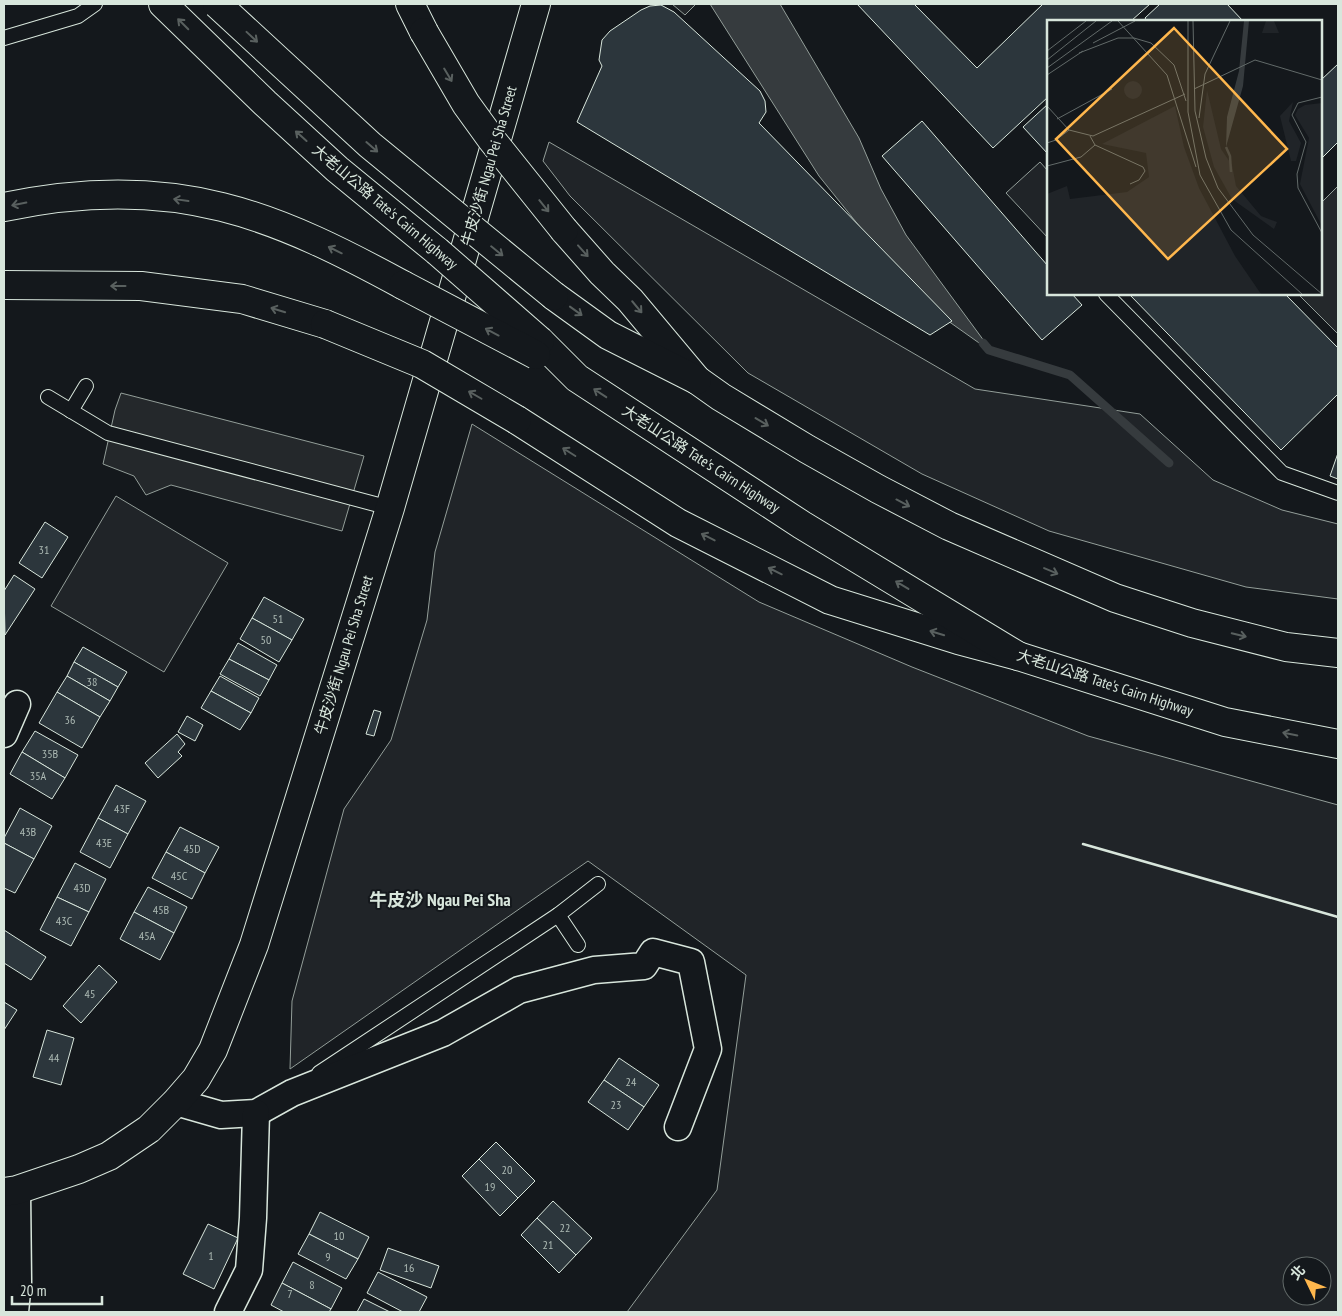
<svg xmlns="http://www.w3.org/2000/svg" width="1342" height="1316" font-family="'PT Sans Narrow','Noto Sans TC',sans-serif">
	<rect width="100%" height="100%" fill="#14181c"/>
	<g fill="#202428" stroke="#939e99" fill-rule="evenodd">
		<polygon points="549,142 975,389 1140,414 1213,480 1282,510 1338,524 1338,599 1246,587 1049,531 922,474 748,373 570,196 543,161"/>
		<polygon points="1040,162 1048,171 1048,238 1006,193"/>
		<path d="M 472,424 L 759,602 L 912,667 L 1088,736 L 1338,805 L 1338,1312 L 627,1312 L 717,1190 L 746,975 L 588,861 L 290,1069 L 292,1001 L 344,809 L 391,740 L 427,620 L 435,552 ZM 1292,1266 L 1322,1266 L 1322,1296 L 1292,1296 Z"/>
		<polygon points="116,496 228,563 164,672 51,606"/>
	</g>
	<g fill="#24282b" stroke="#939e99">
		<polygon points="672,4 696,4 685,15"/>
		<polygon points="1338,186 1338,334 1298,294 1321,294 1321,203"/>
		<polygon points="121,393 364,456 342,531 171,485 146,495 134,476 103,464 115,410"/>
	</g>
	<polygon fill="#363b3e" stroke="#939e99" points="710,4 780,4 859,138 881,189 906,235 990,349 989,350 934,311 864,232 819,176"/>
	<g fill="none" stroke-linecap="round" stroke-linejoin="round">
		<polyline stroke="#363b3e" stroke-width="9" points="983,343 989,350 1070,375 1169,463"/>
	</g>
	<g fill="#2c363c" stroke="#d8e6dc">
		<polygon points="857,4 914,4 977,68 1043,4 1150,4 1131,21 1048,21 1048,97 993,148"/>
		<polygon points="1160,4 1227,4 1243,21 1147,21 1145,18"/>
		<polygon points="661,5 674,12 760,91 765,101 766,112 759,123 952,321 930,335 577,122 602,66 599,60 602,40 610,31 641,10 650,6"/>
		<polygon points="1338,64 1338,142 1321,159 1321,80"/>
		<polygon points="1048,104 1048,154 1023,127"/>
		<polygon points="922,121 1048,266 1048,294 1072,294 1082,305 1042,340 882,156"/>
		<polygon points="1129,294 1285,294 1338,348 1338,394 1281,450"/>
		<polygon points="1338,453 1338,479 1330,476"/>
		<polygon points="45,522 68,537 42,578 19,563"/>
		<polygon points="14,575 35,589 5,635 4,591"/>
		<polygon points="264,597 304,619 292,640 252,618"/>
		<polygon points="252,618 292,640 279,662 240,639"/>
		<polygon points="238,643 277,665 269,680 229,659"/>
		<polygon points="83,647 127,672 118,687 74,662"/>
		<polygon points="229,659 269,680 260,696 220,674"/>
		<polygon points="74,662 118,687 110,701 67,676"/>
		<polygon points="67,676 110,701 100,717 57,692"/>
		<polygon points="220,676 259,698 251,713 211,691"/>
		<polygon points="211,691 251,713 240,730 201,708"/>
		<polygon points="57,692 100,717 82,748 39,723"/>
		<polygon points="374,710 381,712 374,736 366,734"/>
		<polygon points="187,716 203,725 195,741 178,732"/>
		<polygon points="35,731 78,755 65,778 22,752"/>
		<polygon points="177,734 185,744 178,752 182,756 158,778 145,763"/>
		<polygon points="22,752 65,778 52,799 10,774"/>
		<polygon points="116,785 146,801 128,834 98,818"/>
		<polygon points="20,808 52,826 34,859 4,843 4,838"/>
		<polygon points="98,818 128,834 110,868 80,852"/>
		<polygon points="180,827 219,847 205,873 166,852"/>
		<polygon points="4,843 34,859 15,893 4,888"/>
		<polygon points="166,852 205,873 192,899 152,878"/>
		<polygon points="75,863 106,879 89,912 57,897"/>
		<polygon points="148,887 187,907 174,933 134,912"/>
		<polygon points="57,897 89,912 71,946 40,930"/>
		<polygon points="134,912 174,933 160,960 120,939"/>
		<polygon points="4,930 46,957 31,980 4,963"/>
		<polygon points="99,965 117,982 81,1023 63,1006"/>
		<polygon points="4,1002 17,1010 4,1030"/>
		<polygon points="47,1030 74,1038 61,1085 33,1077"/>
		<polygon points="619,1058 659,1085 644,1107 604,1080"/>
		<polygon points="604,1080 644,1107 628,1130 588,1102"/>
		<polygon points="496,1142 535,1181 518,1198 479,1159"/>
		<polygon points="479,1159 518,1198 500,1216 462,1176"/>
		<polygon points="553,1201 592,1238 576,1255 537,1218"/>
		<polygon points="320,1212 369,1237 358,1259 309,1234"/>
		<polygon points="537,1218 576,1255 559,1273 521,1235"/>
		<polygon points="208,1224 238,1238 214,1289 183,1274"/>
		<polygon points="309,1234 358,1259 346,1279 298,1254"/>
		<polygon points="388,1248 439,1266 431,1288 380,1270"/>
		<polygon points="293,1262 342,1288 331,1309 282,1283"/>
		<polygon points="378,1272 427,1297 419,1312 403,1312 367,1293"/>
		<polygon points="282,1283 331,1309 329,1312 284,1312 271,1305"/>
		<polygon points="364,1299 390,1312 357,1312"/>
	</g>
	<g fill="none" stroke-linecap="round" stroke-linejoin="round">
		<defs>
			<g id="service">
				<polyline points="4,38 78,16 95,4"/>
				<polyline points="1106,294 1282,473 1338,493"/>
				<polyline points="48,397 108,433 390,508"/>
				<polyline points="71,411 86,386"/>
				<polyline points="558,915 578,945"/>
				<polyline points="319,1073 558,915 598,884"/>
			</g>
			<g id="minor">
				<polyline points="4,734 17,704"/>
				<polyline points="176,1102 221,1115 256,1113 292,1093 443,1033 519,990 594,970 644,966 653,952 691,962 708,1049 678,1127"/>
				<polyline points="15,1312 18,1282 17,1190"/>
				<polyline points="228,1312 249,1270 253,1218 256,1113"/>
			</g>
			<polyline id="tertiary" points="4,1192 17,1190 79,1169 109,1156 149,1129 176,1102 196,1079 213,1050 254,945 390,508 536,4"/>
			<g id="trunk">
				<polyline points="410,4 424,32"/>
				<polyline points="564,230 602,273 630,300 697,380 721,397 807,449 878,489 949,526 1115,598 1192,623 1286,647 1338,653"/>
				<polyline points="4,285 141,286 242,299 325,324"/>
				<polyline points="517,420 678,523 830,600 958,640 1018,656 1225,722 1338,744"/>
			</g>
			<g id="motorway">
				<polyline points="163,4 265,103 337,169 437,251"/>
				<path d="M 4,207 C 75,192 151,189 222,207 C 286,223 346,254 403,285"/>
				<polyline points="554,296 608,335 697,380"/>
				<polyline points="540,341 577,378 802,525 1018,656"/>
			</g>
		</defs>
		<use href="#service" stroke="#d8e6dc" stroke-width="16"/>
		<use href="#minor" stroke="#d8e6dc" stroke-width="29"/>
		<use href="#tertiary" stroke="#d8e6dc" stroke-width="30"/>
		<use href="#trunk" stroke="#d8e6dc" stroke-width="30"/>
		<use href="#motorway" stroke="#d8e6dc" stroke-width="30"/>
		<use href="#service" stroke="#14181c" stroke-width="14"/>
		<use href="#minor" stroke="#14181c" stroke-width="26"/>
		<use href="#tertiary" stroke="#14181c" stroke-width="28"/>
		<use href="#trunk" stroke="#14181c" stroke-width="28"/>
		<use href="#motorway" stroke="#14181c" stroke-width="28"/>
		<defs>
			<g id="trunk-bridge">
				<polyline points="424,32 466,104 492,140 564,230"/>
				<polyline points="325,324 422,364 517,420"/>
			</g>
			<g id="motorway-bridge">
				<polyline points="217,4 370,145 554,296"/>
				<polyline points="437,251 540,341"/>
				<polyline points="403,285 536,355"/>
			</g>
		</defs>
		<use href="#trunk-bridge" stroke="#d8e6dc" stroke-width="30" stroke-linecap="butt"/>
		<use href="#motorway-bridge" stroke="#d8e6dc" stroke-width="30" stroke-linecap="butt"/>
		<use href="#trunk-bridge" stroke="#14181c" stroke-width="28"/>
		<use href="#motorway-bridge" stroke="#14181c" stroke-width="28"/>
		<polyline stroke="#d8e6dc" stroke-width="2.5" points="1083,844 1338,917"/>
	</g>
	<defs><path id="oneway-shaft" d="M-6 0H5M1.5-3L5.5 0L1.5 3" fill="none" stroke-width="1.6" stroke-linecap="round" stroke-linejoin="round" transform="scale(1.25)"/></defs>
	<g stroke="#59605f">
		<use href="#oneway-shaft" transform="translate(183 24) rotate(-135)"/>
		<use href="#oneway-shaft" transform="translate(252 37) rotate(43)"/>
		<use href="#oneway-shaft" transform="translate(448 75) rotate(59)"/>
		<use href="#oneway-shaft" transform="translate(301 136) rotate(-138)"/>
		<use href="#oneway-shaft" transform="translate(372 147) rotate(41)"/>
		<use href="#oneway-shaft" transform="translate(181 200) rotate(-172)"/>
		<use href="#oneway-shaft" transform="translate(19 204) rotate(169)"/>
		<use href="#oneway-shaft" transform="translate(544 206) rotate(51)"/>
		<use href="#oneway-shaft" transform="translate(335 250) rotate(-154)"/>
		<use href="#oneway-shaft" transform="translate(497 251) rotate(39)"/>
		<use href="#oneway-shaft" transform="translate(583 251) rotate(48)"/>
		<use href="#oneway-shaft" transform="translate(118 286) rotate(-180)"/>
		<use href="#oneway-shaft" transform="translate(637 307) rotate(50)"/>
		<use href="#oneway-shaft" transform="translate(278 310) rotate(-163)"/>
		<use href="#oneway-shaft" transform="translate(576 311) rotate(36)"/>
		<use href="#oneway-shaft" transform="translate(492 332) rotate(-152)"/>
		<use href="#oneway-shaft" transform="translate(600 393) rotate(-147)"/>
		<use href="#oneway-shaft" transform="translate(475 395) rotate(-150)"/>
		<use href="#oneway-shaft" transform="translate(762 422) rotate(31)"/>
		<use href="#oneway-shaft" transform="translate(569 452) rotate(-148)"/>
		<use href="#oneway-shaft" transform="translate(903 503) rotate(28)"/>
		<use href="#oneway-shaft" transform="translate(708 537) rotate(-153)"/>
		<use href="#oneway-shaft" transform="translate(775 571) rotate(-154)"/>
		<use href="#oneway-shaft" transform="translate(1051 571) rotate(23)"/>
		<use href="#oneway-shaft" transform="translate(902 585) rotate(-149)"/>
		<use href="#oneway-shaft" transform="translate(937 633) rotate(-163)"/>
		<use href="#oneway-shaft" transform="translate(1239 635) rotate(14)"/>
		<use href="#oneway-shaft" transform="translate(1290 734) rotate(-169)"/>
	</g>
	<g text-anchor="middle" stroke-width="4" stroke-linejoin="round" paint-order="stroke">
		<g font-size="12" fill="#adbab4">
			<text x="44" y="554">31</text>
			<text x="278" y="623">51</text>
			<text x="266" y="644">50</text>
			<text x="92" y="686">38</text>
			<text x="70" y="724">36</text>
			<text x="50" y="758">35B</text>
			<text x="38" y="780">35A</text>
			<text x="122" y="813">43F</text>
			<text x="28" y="836">43B</text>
			<text x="104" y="847">43E</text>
			<text x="192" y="853">45D</text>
			<text x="179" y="880">45C</text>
			<text x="82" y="892">43D</text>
			<text x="161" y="914">45B</text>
			<text x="64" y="925">43C</text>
			<text x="147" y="940">45A</text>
			<text x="90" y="998">45</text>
			<text x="54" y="1062">44</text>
			<text x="631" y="1086">24</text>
			<text x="616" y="1109">23</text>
			<text x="507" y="1174">20</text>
			<text x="490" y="1191">19</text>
			<text x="565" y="1232">22</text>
			<text x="339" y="1240">10</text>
			<text x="548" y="1249">21</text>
			<text x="211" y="1260">1</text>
			<text x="328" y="1261">9</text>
			<text x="409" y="1272">16</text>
			<text x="312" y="1289">8</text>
			<text x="290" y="1298">7</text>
		</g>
		<g font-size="15" fill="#d8e6dc" stroke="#14181c">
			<text transform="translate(489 166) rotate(-74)" y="5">牛皮沙街 Ngau Pei Sha Street</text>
			<text transform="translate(385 207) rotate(40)" y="5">大老山公路 Tate's Cairn Highway</text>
			<text transform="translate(701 459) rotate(33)" y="5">大老山公路 Tate's Cairn Highway</text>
			<text transform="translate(344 655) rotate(-73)" y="5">牛皮沙街 Ngau Pei Sha Street</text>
			<text transform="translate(1105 683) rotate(18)" y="5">大老山公路 Tate's Cairn Highway</text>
		</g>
		<g font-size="18" font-weight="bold" fill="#d8e6dc" stroke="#14181c">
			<text x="440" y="906">牛皮沙 Ngau Pei Sha</text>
		</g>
	</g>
	<g transform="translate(1047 20)">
		<rect width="275" height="275" fill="#14181c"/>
		<path d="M 219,1 L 227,1 L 232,13 L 215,13 ZM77 70a9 9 0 1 1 18 0a9 9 0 1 1-18 0ZM 160,70 L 174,129 L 185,145 L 189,166 L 214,196 L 230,202 L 227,209 L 185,179 L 167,147 L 156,107 ZM 246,82 L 242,101 L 254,123 L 249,141 L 244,141 L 233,96 ZM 275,83 L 275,206 L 253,164 L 262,118 L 248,95 L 251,89 L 258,85 ZM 128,86 L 137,127 L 152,168 L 188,236 L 214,274 L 0,274 L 0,174 L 20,166 L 23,179 L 80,172 L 102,157 L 99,133 L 55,124 Z" fill="#202428"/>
		<path d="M 197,1 L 202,1 L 196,66 L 179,127 L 180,97 L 192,51 Z" fill="#363b3e"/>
		<path fill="none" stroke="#363b3e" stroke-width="2.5" d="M 179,127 L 183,136 L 184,152"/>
		<path fill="none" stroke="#626a69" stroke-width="1" d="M 71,1 L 120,55 L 149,147M 141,1 L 141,92 L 153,155 L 184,210 L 255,274M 146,1 L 148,91 L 159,138 L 171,168 L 206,215 L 275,274M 46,23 L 88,1M 0,31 L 39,1M 32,33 L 71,18 L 87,18 L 104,23 L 127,45 L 139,81M 0,40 L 49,1M 0,48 L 65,1M 0,55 L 36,31M 147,69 L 208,40 L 275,60M 275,77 L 251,83 L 245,95 L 259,122 L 250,154 L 251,168 L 275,213M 0,86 L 22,110 L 46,116 L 138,74M 152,98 L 158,54 L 183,1M 10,99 L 65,69M 43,116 L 48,125 L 96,147 L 98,151 L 92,160 L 83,164M 0,123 L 9,120 L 22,110M 0,146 L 34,137 L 48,125"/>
		<path fill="#ffb74d" fill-opacity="0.15" stroke="#ffb74d" stroke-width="2.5" d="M 127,8 L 240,129 L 121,239 L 9,119 Z"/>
		<rect width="275" height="275" fill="none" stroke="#d8e6dc" stroke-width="2.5"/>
	</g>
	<rect width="1342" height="1316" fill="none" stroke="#d8e6dc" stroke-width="10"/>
	<g transform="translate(1307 1281) rotate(313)"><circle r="24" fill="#14181c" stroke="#626a69"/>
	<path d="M0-4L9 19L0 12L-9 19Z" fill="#ffb74d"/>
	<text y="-8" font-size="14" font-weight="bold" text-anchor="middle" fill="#d8e6dc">北</text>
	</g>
	<path d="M12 1296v8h90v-8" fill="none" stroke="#d8e6dc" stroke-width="2.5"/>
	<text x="20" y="1296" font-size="15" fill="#d8e6dc" stroke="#14181c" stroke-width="4" paint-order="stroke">20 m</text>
</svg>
